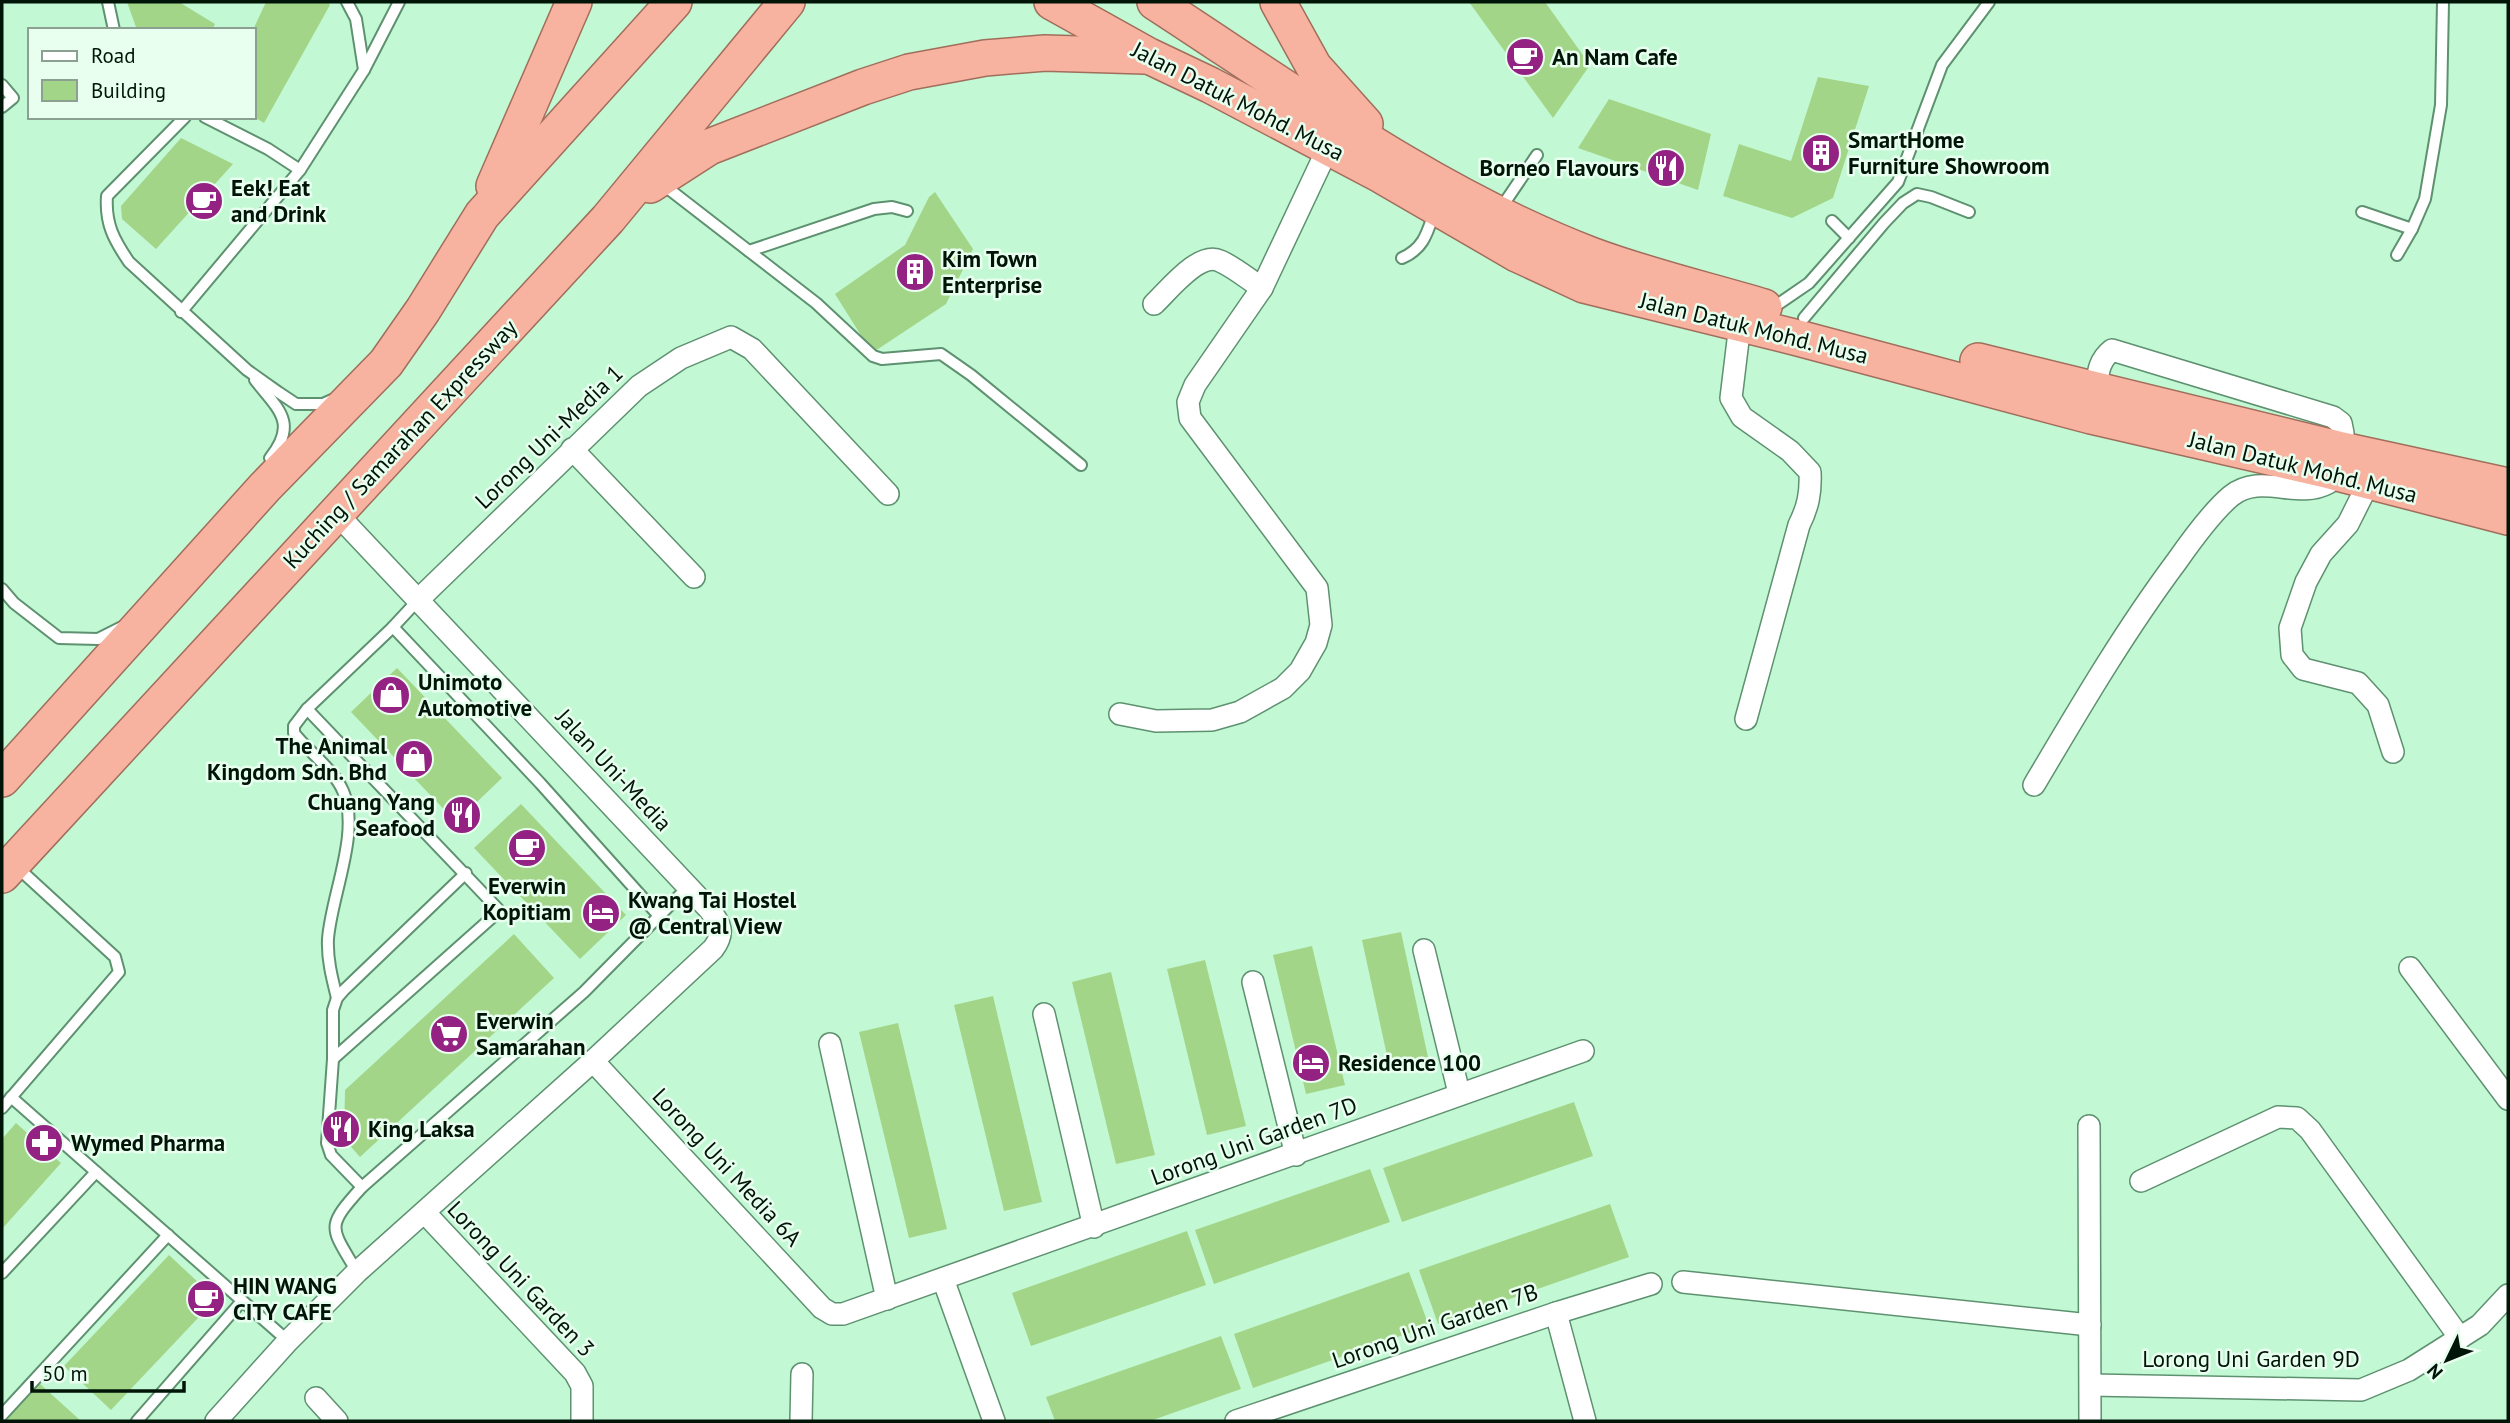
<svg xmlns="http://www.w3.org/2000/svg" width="2510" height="1423" font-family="'PT Sans',sans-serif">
	<rect width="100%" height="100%" fill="#c2f9d4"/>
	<g fill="#a3d589">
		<polygon points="127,2 179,2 215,24 212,30 137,30"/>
		<polygon points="266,2 328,2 330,5 264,123 254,117 253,30"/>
		<polygon points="1469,2 1545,2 1590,65 1553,118"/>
		<polygon points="1818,77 1869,86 1833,198 1792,218 1723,196 1739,144 1791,161"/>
		<polygon points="1609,99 1711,134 1698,190 1578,148"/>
		<polygon points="181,138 233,164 156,249 122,219 121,206"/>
		<polygon points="935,192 973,249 946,304 872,353 835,294 905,245 929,197"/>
		<polygon points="397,668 502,778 456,822 351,712"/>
		<polygon points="521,804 626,915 580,959 474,848"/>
		<polygon points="1401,932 1428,1057 1389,1065 1362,940"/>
		<polygon points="514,934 554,978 360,1157 344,1139 345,1090"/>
		<polygon points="1312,946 1345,1085 1306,1094 1273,955"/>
		<polygon points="1205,960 1246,1126 1207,1135 1167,969"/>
		<polygon points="1111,972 1155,1155 1116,1164 1072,982"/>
		<polygon points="993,996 1042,1202 1004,1211 954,1005"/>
		<polygon points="898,1023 947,1229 909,1238 859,1032"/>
		<polygon points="1574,1102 1593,1156 1402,1222 1383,1168"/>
		<polygon points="16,1123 61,1163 2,1229 2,1139"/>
		<polygon points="1370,1169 1390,1222 1214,1284 1195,1230"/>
		<polygon points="1610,1204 1629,1257 1438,1324 1419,1270"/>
		<polygon points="1187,1231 1206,1285 1031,1346 1012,1293"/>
		<polygon points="169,1255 216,1299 111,1410 64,1366"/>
		<polygon points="1409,1272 1429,1326 1253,1388 1234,1334"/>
		<polygon points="1221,1336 1241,1389 1150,1421 1055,1421 1046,1397"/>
		<polygon points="39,1383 81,1421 4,1421"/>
	</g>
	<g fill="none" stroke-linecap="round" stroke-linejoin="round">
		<defs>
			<g id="service">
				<polyline points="108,2 114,30"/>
				<polyline points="364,70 399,2"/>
				<polyline points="2,85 13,98 2,107"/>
				<path d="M 185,117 L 107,196 C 105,224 114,240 129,262 L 247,370 L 278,392 L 296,404 L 323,404 L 332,400"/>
				<polyline points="205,117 268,149 300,170"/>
				<polyline points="661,183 816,303 873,356 882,359 941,354 971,375 1081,465"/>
				<polyline points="1499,211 1537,155"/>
				<polyline points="2362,212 2412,229"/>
				<polyline points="1832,221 1849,238"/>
				<polyline points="749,251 874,209 892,207 907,211"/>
				<polyline points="2397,255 2412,229 2425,199 2441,105 2443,2"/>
				<path d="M 1402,258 C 1423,249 1427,234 1434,213"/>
				<polyline points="1771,309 1809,283 1898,182 1942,65 1989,2"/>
				<polyline points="181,312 300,170 364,70 356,19 347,2"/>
				<polyline points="1804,318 1884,223 1903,203 1917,194 1931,197 1969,212"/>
				<path d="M 255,380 C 279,410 298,423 270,458"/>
				<polyline points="2,589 14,603 59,638 98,639 122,627"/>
				<polyline points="419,599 393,627 540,783 651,907 659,916 688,887"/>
				<path d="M 307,709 L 294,726 L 294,733 C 308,751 334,770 343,791 C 361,832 331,896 328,939 C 327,959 332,978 337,998"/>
				<polyline points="333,1059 497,913 498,909 307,709 393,627"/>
				<polyline points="11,1097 288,1341"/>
				<polyline points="2,1108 119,972 115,957 17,867"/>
				<polyline points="362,1187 331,1155 327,1143 333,1059 333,1010 337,998 344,990 466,873"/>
				<path d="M 357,1272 C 330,1226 325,1228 362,1187 L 584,992 L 659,916"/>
				<polyline points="2,1273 96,1172"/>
				<polyline points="2,1415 168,1235"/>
				<polyline points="137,1421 242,1301"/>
			</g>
			<g id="minor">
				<path d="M 1154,304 C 1169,290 1199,251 1220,261 C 1234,267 1248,279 1262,288"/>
				<path d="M 1740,324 L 1731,398 L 1742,417 L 1790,451 L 1810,472 C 1811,493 1808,507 1799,525 L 1746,719"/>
				<path d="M 2096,390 C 2098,374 2098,361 2112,350 L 2333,417 L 2341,423 L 2343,433 L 2338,449"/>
				<polyline points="572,449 694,577"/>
				<polyline points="2366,481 2363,494 2348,524 2321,554 2306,582 2290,628 2292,655 2303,669 2358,683 2378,705 2393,752"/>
				<polyline points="419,599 639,386 681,358 731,337 752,349 888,494"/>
				<polyline points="1120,714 1156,721 1212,720 1240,712 1283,688 1300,671 1316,643 1321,625 1317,588 1190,418 1188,402 1195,385 1262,288 1328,148"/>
				<path d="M 2034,785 C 2079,709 2124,632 2177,561 C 2191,541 2213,511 2231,496 C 2261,472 2297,500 2328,483 L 2330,471"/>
				<polyline points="1424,950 1459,1093"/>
				<polyline points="2410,968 2508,1099"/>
				<polyline points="1253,982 1296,1155"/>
				<polyline points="1044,1014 1094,1227"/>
				<polyline points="830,1044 887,1299"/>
				<polyline points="593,1061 822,1308 832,1314 843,1314 1583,1051"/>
				<polyline points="2089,1126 2090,1421"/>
				<polyline points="2141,1181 2278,1117 2297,1118 2310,1130 2460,1338"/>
				<polyline points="425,1213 575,1373 582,1386 582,1421"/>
				<polyline points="943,1279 994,1421"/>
				<polyline points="1683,1282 2090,1325"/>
				<polyline points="1556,1313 1585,1421"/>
				<polyline points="2091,1385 2361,1390 2409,1370 2480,1325 2508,1295"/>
				<polyline points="316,1398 337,1421"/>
				<path d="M 216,1421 L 288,1341 L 357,1272 L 593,1061 L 713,949 C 725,933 721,924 709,909 L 336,513"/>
				<polyline points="801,1421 802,1374"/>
				<polyline points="1236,1421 1556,1313 1651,1284"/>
			</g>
			<g id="trunk">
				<polyline points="1052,2 1149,56 1210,85 1381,175 1517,254 1584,285 1798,338 2091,416 2330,471 2508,517"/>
				<path d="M 1155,2 C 1295,93 1434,195 1591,255 C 1647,276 1707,290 1764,307"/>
				<polyline points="1278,2 1314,67 1365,124"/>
				<polyline points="650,185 709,147 863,87 909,72 985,58 1045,53 1145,56"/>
				<polyline points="494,186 574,2"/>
				<polyline points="1978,361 2338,449 2508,486"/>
				<polyline points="2,779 265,487 386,363 423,310 482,215 674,2"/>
				<polyline points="2,875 608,219 787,2"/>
			</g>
		</defs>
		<use href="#service" stroke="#5e9170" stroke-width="14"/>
		<use href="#minor" stroke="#5e9170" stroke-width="24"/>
		<use href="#trunk" stroke="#a16e5c" stroke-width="38"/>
		<use href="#service" stroke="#fff" stroke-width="10"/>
		<use href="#minor" stroke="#fff" stroke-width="21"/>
		<use href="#trunk" stroke="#f8b2a0" stroke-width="35"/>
	</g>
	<defs>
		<symbol id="cafe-disc" viewBox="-11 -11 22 22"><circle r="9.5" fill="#932282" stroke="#e8feee"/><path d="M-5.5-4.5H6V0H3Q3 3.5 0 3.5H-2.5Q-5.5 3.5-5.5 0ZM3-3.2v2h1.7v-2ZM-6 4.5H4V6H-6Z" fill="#fff"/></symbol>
		<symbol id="building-disc" viewBox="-11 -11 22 22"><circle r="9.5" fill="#932282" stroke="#e8feee"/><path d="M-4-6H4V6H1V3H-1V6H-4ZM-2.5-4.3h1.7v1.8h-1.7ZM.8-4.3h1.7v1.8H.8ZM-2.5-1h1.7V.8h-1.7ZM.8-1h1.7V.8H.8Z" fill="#fff"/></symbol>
		<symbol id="restaurant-disc" viewBox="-11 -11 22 22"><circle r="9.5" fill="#932282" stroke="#e8feee"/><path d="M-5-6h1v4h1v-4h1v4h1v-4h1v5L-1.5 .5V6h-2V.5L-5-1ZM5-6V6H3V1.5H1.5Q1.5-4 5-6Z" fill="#fff"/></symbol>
		<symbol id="shop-disc" viewBox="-11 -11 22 22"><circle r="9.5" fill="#932282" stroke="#e8feee"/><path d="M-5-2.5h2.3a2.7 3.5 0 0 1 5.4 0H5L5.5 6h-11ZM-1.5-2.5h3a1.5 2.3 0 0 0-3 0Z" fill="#fff"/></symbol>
		<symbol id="hotel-disc" viewBox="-11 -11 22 22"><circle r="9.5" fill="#932282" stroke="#e8feee"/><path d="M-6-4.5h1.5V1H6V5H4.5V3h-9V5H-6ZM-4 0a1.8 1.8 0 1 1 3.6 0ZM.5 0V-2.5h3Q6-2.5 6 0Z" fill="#fff"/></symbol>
		<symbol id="supermarket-disc" viewBox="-11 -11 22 22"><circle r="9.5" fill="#932282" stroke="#e8feee"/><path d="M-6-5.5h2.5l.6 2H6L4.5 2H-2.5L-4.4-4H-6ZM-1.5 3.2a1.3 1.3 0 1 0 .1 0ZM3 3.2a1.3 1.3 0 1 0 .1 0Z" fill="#fff"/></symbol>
		<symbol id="pharmacy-disc" viewBox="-11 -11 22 22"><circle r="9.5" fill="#932282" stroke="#e8feee"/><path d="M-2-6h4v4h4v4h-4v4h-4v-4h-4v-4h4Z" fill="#fff"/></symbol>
	</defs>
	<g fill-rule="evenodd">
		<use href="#cafe-disc" x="1503" y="35" width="44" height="44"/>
		<use href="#building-disc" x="1799" y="131" width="44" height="44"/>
		<use href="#restaurant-disc" x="1644" y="146" width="44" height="44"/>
		<use href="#cafe-disc" x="182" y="179" width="44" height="44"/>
		<use href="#building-disc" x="893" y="250" width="44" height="44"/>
		<use href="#shop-disc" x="369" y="673" width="44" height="44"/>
		<use href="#shop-disc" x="392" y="737" width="44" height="44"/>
		<use href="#restaurant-disc" x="440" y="793" width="44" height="44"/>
		<use href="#cafe-disc" x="505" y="826" width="44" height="44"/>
		<use href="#hotel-disc" x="579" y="891" width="44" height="44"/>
		<use href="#supermarket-disc" x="427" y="1012" width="44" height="44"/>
		<use href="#hotel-disc" x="1289" y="1041" width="44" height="44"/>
		<use href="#restaurant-disc" x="319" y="1107" width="44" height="44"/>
		<use href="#pharmacy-disc" x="22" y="1121" width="44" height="44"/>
		<use href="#cafe-disc" x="184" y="1277" width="44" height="44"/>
	</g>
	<g text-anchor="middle" stroke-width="5" stroke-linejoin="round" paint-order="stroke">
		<g font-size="23" font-weight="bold" fill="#011408" stroke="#e8feee" text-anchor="start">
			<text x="1552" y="65">An Nam Cafe</text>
			<text x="1848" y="148">SmartHome<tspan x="1848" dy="26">Furniture Showroom</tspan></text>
			<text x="1639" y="176" text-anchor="end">Borneo Flavours</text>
			<text x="231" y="196">Eek! Eat<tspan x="231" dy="26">and Drink</tspan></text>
			<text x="942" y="267">Kim Town<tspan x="942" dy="26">Enterprise</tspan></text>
			<text x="418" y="690">Unimoto<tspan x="418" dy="26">Automotive</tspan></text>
			<text x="387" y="754" text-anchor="end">The Animal<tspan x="387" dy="26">Kingdom Sdn. Bhd</tspan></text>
			<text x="435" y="810" text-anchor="end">Chuang Yang<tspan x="435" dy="26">Seafood</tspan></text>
			<text x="527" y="894" text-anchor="middle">Everwin<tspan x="527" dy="26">Kopitiam</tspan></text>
			<text x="628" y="908">Kwang Tai Hostel<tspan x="628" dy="26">@ Central View</tspan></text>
			<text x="476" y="1029">Everwin<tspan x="476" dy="26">Samarahan</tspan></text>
			<text x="1338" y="1071">Residence 100</text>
			<text x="368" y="1137">King Laksa</text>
			<text x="71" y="1151">Wymed Pharma</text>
			<text x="233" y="1294">HIN WANG<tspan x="233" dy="26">CITY CAFE</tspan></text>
		</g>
		<g font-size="23" fill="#011408" stroke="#e8feee">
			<text transform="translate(1238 101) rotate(27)" y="8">Jalan Datuk Mohd. Musa</text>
			<text transform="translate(1754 328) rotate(14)" y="8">Jalan Datuk Mohd. Musa</text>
			<text transform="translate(549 437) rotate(-44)" y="8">Lorong Uni-Media 1</text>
			<text transform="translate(400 444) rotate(-47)" y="8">Kuching / Samarahan Expressway</text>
			<text transform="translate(2303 467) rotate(14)" y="8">Jalan Datuk Mohd. Musa</text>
			<text transform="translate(614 770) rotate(47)" y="8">Jalan Uni-Media</text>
			<text transform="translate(1254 1141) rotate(-20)" y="8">Lorong Uni Garden 7D</text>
			<text transform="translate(727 1167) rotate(47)" y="8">Lorong Uni Media 6A</text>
			<text transform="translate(521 1279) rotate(47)" y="8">Lorong Uni Garden 3</text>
			<text transform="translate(1435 1326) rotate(-19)" y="8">Lorong Uni Garden 7B</text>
			<text x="2251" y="1367">Lorong Uni Garden 9D</text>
		</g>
	</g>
	<rect width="2510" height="1423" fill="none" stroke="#011408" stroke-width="7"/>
	<rect x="28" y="28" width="228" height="91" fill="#e8feee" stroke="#8ca092" stroke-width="2"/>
	<rect x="42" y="51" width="35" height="10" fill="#ffffff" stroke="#8ca092" stroke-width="2"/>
	<text x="91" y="63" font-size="21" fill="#011408">Road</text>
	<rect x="42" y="80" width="35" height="21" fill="#a3d589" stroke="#8ca092" stroke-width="2"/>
	<text x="91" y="98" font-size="21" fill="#011408">Building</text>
	<g transform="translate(2447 1360) rotate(227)" stroke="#e8feee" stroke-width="5" paint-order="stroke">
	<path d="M0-5L12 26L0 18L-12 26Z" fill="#011408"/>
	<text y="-10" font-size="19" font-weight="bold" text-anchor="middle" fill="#011408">N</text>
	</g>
	<path d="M32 1381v10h152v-10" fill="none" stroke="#011408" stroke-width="3.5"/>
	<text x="42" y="1381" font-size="21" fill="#011408" stroke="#e8feee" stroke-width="5" paint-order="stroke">50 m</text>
</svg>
